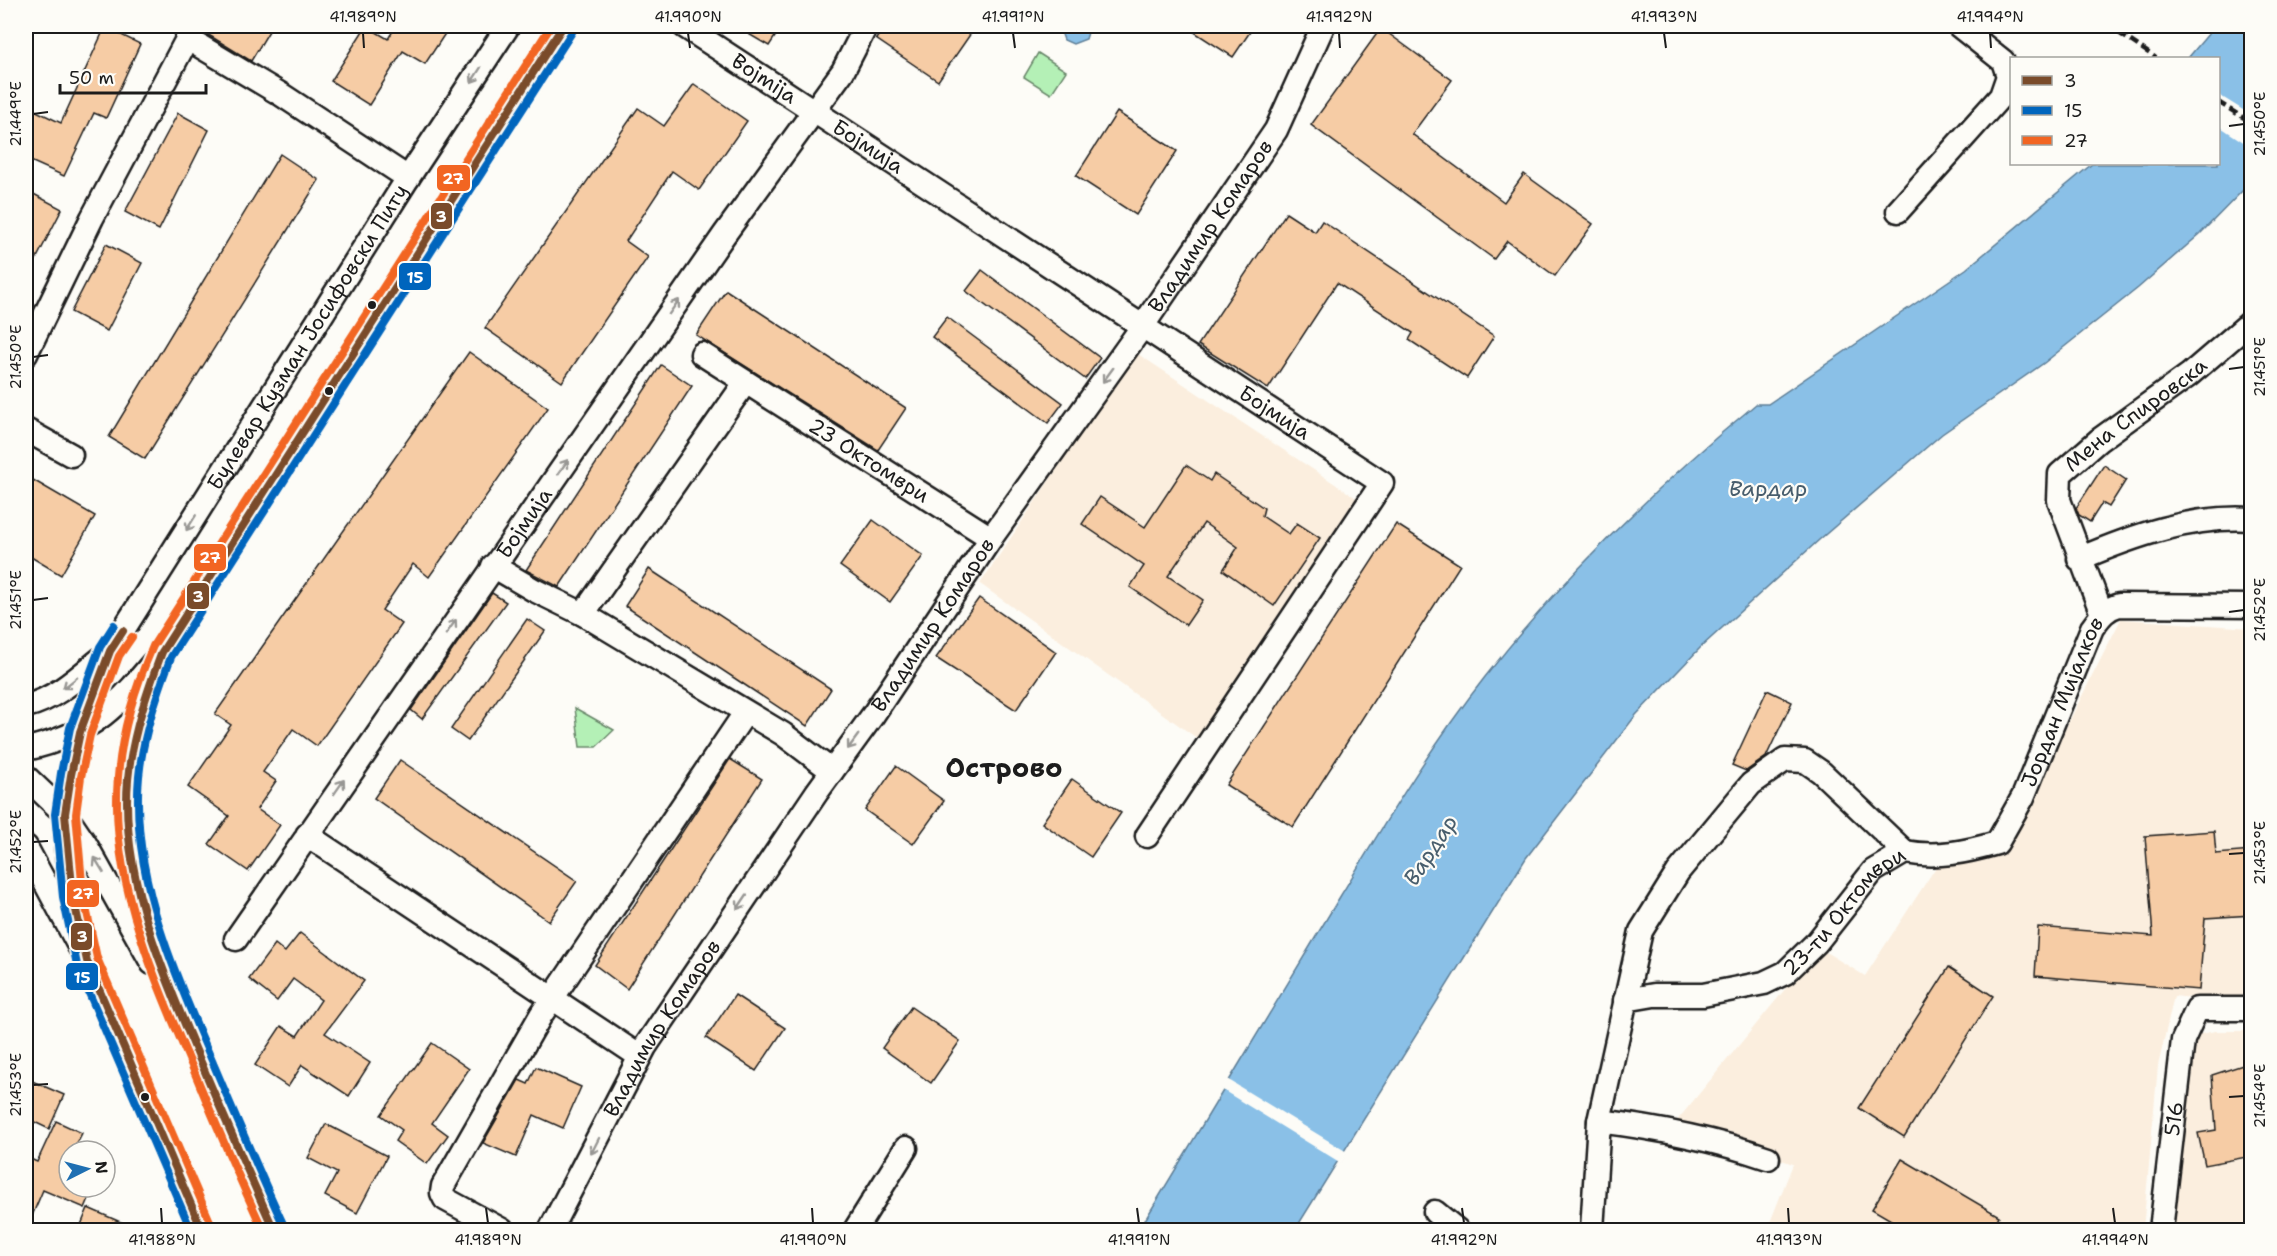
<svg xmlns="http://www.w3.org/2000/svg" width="2277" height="1256" font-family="'Shantell Sans',sans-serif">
	<rect width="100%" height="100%" fill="#fdfcf7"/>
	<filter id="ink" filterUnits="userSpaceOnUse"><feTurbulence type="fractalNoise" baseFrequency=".0167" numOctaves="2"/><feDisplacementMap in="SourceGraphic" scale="12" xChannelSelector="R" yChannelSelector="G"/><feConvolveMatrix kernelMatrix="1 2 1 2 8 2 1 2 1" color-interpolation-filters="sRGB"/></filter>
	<g filter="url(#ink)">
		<g fill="#fbeede">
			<polygon points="1135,352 1367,505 1208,746 980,584"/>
			<polygon points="2121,619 2251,628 2251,999 2210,1000 2174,996 2158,1066 2143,1230 1767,1230 1793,1164 1675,1123 1819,948 1865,976 1938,864 2001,856"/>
			<polygon points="2215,1031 2251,1031 2251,1230 2170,1230 2192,1036"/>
		</g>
		<g fill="#b4f0b6" stroke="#688669" stroke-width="1.5">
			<polygon points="1038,53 1066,71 1051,94 1024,77"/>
			<polygon points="575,708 614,730 596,747 580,747"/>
		</g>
		<g fill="#8ac0e7" stroke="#5e7e96" stroke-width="1.5">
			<polygon points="1059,26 1090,26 1086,39 1073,44 1064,40"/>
			<path d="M 2215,26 L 2251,26 L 2251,182 L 2200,234 L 2138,288 L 2044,363 L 1942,434 L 1819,540 L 1701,647 L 1636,715 L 1526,858 L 1295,1230 L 1139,1230 C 1207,1119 1273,1006 1341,895 C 1386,821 1431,746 1485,677 C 1564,576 1658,485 1756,404 L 1768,404 L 1966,269 L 2092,164 L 2218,164 L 2218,58 L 2188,58 Z"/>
		</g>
		<g fill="#fdfcf7">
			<polygon points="2219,95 2251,115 2251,147 2219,126"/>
			<polygon points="1227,1079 1347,1152 1341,1163 1221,1089"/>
		</g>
		<g fill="#f6cca5" stroke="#1c1c1c" stroke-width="1.5">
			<polygon points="212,26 272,26 251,61 207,34"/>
			<polygon points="366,26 388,39 396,26 450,26 425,64 403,51 369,105 331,81"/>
			<polygon points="735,26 782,26 769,46"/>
			<polygon points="885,26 976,26 938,81 876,39"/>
			<polygon points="1185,26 1254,26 1233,57"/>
			<polygon points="105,27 140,44 106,118 94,113 64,176 26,159 26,106 61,123"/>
			<polygon points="1381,28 1452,80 1412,134 1504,202 1524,174 1593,224 1555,276 1507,241 1494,259 1311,125"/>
			<polygon points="694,84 747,121 699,190 672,171 626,241 648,257 562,382 485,328 638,108 664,126"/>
			<polygon points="1117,112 1177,151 1136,215 1076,176"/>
			<polygon points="178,113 209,130 159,230 125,212"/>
			<polygon points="280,154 319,180 145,459 109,437"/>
			<polygon points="26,190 62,209 26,279"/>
			<polygon points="1286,213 1315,232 1322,221 1494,336 1467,378 1409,340 1413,333 1337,283 1268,389 1198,345"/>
			<polygon points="106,244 142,263 107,331 71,312"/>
			<polygon points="982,270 1100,358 1085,379 966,291"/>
			<polygon points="726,290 906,408 878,450 696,335"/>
			<polygon points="947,317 1063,403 1048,423 932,337"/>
			<polygon points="469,352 548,408 429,577 413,564 382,610 402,624 317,746 293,729 263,772 276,781 257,809 280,825 248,871 209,844 229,816 188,787 231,725 215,714"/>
			<polygon points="661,365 692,386 559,587 526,570"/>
			<polygon points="1186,465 1210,481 1214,474 1264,508 1262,516 1289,534 1297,523 1320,538 1274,606 1223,570 1238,547 1204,523 1168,576 1203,600 1186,625 1130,587 1144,566 1082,524 1100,497 1145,527"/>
			<polygon points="2104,465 2126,480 2109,507 2102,503 2090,522 2079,515 2076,508"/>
			<polygon points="33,480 95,516 61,575 26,554 26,493"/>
			<polygon points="873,520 923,556 890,602 840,566"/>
			<polygon points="1396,524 1460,565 1293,827 1226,785"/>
			<polygon points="649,569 831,689 807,726 625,606"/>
			<polygon points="492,593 506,602 422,719 411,710"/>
			<polygon points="979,598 1056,652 1016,710 936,658"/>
			<polygon points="527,619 545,631 468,741 451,729"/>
			<polygon points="1767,690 1792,702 1766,757 1746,771 1732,765"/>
			<polygon points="730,759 762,779 627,989 595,965"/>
			<polygon points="400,760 577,881 549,921 374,798"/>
			<polygon points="896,766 944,801 913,844 865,810"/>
			<polygon points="1072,779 1121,813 1091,857 1042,823"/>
			<polygon points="2214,831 2216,854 2252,851 2252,915 2205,918 2199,990 2035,976 2038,927 2153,936 2145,836"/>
			<polygon points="300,933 364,981 325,1033 370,1063 349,1096 302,1065 288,1087 255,1065 281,1026 297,1036 321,1000 293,979 277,1001 249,979 275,944 285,952"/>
			<polygon points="1949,967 1993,996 1904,1137 1859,1108"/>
			<polygon points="735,995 785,1028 756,1071 706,1038"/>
			<polygon points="911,1007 960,1041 931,1083 882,1048"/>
			<polygon points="432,1043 469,1069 432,1123 448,1135 427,1164 395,1141 402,1130 381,1115"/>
			<polygon points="2252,1062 2252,1156 2205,1165 2198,1133 2216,1130 2212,1075"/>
			<polygon points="536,1067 581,1087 563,1128 534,1115 516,1157 483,1143 519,1080 528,1084"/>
			<polygon points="32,1081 64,1095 49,1129 26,1118 26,1095"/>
			<polygon points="56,1121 82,1133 73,1151 69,1151 69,1187 94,1187 85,1208 43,1190 26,1230 26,1157 37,1162"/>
			<polygon points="326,1124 387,1156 357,1213 325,1196 337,1173 308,1158"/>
			<polygon points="1902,1159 1999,1216 1991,1230 1908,1230 1872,1209"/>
			<polygon points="88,1208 139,1230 79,1230"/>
		</g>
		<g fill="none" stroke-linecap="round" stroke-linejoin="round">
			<defs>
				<g id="minor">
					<path id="s1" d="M 684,26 L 1382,483 L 1147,836"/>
					<polyline points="188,39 282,95 408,178"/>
					<polyline points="1898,211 2001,96 2008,76 2003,61 1959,26"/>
					<polyline points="26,354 92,218 194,26"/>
					<path id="s2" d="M 702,354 L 991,538"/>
					<polyline points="26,430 71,455"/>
					<path d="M 2079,559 C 2133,536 2192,515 2252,519"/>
					<polyline points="493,566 534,590 583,614 783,734 832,771"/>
					<polyline points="583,614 745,383"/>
					<path id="s3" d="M 2102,614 L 2059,500 L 2060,474 L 2099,440 L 2189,375 L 2252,321"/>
					<path d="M 155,671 C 138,712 127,758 127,803 C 128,896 176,1005 212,1089 C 233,1136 253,1184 274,1230"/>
					<path d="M 26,706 C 57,699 84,672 109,652"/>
					<path d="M 26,749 C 95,734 119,704 162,652 L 563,26"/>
					<polyline points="26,777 65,814 86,845 152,963"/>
					<polyline points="307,835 639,1056"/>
					<polyline points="26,847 87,961 202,1230"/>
					<path id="s4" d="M 1905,852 C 1937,858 1966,852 1997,843 L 2023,797 L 2092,628 C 2100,617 2105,609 2119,605 L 2252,606"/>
					<path id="s5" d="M 236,939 L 724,235 L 843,71 L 866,26"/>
					<path id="s6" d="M 87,961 C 75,914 64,864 65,815 C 66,758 91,704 110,651 L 408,178 L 508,26"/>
					<path id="s7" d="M 1625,1000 L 1654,995 L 1703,995 L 1764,983 L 1785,973 L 1817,942 L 1873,871 L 1905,852"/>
					<path d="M 1599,1121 C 1656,1128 1713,1139 1768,1158"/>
					<polyline points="1435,1212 1457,1230"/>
					<polyline points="502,1230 445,1199 442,1193 443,1186 541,1015 745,713"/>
					<path id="s8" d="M 550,1230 L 645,1047 L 817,792 L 873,715 L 991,538 L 1142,327 L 1276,130 L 1323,26"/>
					<polyline points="855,1230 906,1148"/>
					<polyline points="1592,1230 1599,1121 1641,931 1678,872 1751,784 1785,760 1805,761 1821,772 1905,852"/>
					<path id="s9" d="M 2161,1230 L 2183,1040 L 2197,1009 L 2252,1009"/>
				</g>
			</defs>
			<use href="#minor" stroke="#1c1c1c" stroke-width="27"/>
			<use href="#minor" stroke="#fdfcf7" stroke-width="22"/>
			<g stroke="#1c1c1c" stroke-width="4.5" stroke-dasharray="9 4.5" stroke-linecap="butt">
				<polyline points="2108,26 2156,58"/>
				<polyline points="2218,102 2252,123"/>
			</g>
			<defs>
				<g id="bus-1">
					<polyline points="123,631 110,651 80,732 71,775 65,814 73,896 87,961 202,1230"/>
					<path d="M 274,1230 C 250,1176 226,1122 203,1067 C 168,984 127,894 127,802 C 127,750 144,700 162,652 L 563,26"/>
				</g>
				<g id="bus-2">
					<polyline points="114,625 100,647 70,728 61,773 55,814 63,897 77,965 191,1230"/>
					<path d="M 284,1226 C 259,1172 236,1117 213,1063 C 178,981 138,893 138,802 C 137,752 154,703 171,657 L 572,32"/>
				</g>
				<g id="bus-3">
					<polyline points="132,637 119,656 90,735 81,777 76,814 83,894 97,958 212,1226"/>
					<path d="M 263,1230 C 239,1178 216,1125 194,1071 C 158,987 116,894 117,801 C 117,749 132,694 153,646 L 551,26"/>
				</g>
			</defs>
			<use href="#bus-1" stroke="#fdfcf7" stroke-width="12"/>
			<use href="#bus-2" stroke="#fdfcf7" stroke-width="12"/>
			<use href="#bus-3" stroke="#fdfcf7" stroke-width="12"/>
			<use href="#bus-1" stroke="#7a4b2a" stroke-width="8"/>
			<use href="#bus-2" stroke="#0065bd" stroke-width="8"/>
			<use href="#bus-3" stroke="#f26522" stroke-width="8"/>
		</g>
		<defs><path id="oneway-shaft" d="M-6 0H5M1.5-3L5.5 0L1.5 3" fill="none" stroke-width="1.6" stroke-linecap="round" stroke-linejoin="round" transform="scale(1.5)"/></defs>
		<g stroke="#989794">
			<use href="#oneway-shaft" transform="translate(476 75) rotate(123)"/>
			<use href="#oneway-shaft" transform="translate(674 307) rotate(-55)"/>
			<use href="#oneway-shaft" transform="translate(1108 375) rotate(126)"/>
			<use href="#oneway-shaft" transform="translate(563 467) rotate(-55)"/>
			<use href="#oneway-shaft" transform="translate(191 523) rotate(122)"/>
			<use href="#oneway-shaft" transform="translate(451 627) rotate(-55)"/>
			<use href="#oneway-shaft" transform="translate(70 683) rotate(142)"/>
			<use href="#oneway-shaft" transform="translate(853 742) rotate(126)"/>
			<use href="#oneway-shaft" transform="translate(339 787) rotate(-55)"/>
			<use href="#oneway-shaft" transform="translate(99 865) rotate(-121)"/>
			<use href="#oneway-shaft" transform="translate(742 902) rotate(124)"/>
			<use href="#oneway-shaft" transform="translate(595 1146) rotate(117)"/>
		</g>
	</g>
	<path fill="none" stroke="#1c1c1c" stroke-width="2" d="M 363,33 L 364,48M 688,33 L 690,48M 1013,33 L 1015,48M 1339,33 L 1340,48M 1664,33 L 1666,48M 1990,33 L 1991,48M 33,114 L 48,112M 2229,126 L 2244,124M 33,357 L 48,355M 2229,369 L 2244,367M 33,600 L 48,598M 2229,612 L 2244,610M 33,842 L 48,841M 2229,854 L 2244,853M 33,1085 L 48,1084M 2229,1097 L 2244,1096M 161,1208 L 162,1223M 486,1208 L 488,1223M 812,1208 L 813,1223M 1137,1208 L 1139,1223M 1462,1208 L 1464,1223M 1788,1208 L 1789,1223M 2113,1208 L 2115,1223"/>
	<g fill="#1c1c1c" stroke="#fdfcf7" stroke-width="2">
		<circle cx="372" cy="305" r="5"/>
		<circle cx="329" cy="391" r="5"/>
		<circle cx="145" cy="1097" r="5"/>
	</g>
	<g text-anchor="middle" stroke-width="4.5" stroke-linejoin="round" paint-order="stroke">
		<g font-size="21" fill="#1c1c1c" stroke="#fdfcf7">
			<text dy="7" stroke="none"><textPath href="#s1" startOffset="96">Bojmija</textPath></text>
			<text dy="7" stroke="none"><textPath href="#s1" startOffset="220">Бојмија</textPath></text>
			<text dy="7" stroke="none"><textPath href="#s8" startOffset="1203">Владимир Комаров</textPath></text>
			<text dy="7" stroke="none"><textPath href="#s6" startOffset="690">Булевар Кузман Јосифовски Питу</textPath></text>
			<text dy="7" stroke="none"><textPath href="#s1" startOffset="706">Бојмија</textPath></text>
			<text dy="7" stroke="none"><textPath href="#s3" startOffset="244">Мена Спировска</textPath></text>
			<text dy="7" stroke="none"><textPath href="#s2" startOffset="198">23 Октомври</textPath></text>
			<text dy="7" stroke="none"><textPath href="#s5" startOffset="506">Бојмија</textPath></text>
			<text dy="7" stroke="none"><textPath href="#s8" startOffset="717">Владимир Комаров</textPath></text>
			<text dy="7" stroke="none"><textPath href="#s4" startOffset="249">Јордан Мијалков</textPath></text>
			<text dy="7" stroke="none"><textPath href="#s7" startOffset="250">23-ти Октомври</textPath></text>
			<text dy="7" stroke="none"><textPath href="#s8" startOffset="231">Владимир Комаров</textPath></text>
			<text dy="7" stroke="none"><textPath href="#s9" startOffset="112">516</textPath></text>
		</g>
		<g font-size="22" font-style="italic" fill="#485e6d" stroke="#fdfcf7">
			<text x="1768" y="496">Вардар</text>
			<text transform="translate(1430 850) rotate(-57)" y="8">Вардар</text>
		</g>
		<g font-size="27" font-weight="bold" fill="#1c1c1c" stroke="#fdfcf7">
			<text x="1004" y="777">Острово</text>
		</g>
	</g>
	<g stroke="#fdfcf7" stroke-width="2">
		<rect x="436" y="164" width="35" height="28" rx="6" fill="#f26522"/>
		<rect x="430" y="202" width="23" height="28" rx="6" fill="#7a4b2a"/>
		<rect x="398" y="262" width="34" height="29" rx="6" fill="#0065bd"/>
		<rect x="193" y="543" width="34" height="29" rx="6" fill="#f26522"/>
		<rect x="186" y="582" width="24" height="28" rx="6" fill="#7a4b2a"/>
		<rect x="66" y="879" width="34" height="29" rx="6" fill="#f26522"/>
		<rect x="70" y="922" width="23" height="29" rx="6" fill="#7a4b2a"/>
		<rect x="65" y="962" width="34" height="29" rx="6" fill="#0065bd"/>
	</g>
	<g font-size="16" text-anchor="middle" font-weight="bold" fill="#fff">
		<text x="453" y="184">27</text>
		<text x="441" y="222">3</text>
		<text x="415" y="283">15</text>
		<text x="210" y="563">27</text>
		<text x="198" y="602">3</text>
		<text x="83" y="899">27</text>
		<text x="82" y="942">3</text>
		<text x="82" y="983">15</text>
	</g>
	<rect width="2277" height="1256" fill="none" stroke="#fdfcf7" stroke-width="66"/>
	<rect x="2010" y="57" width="210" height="108" fill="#fdfcf7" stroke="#a3a29f" stroke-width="1.5"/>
	<rect x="2022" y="76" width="30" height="9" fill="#7a4b2a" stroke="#a3a29f" stroke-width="1.5"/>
	<text x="2064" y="87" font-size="18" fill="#1c1c1c">3</text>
	<rect x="2022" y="106" width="30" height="9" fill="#0065bd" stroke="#a3a29f" stroke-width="1.5"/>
	<text x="2064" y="117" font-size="18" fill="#1c1c1c">15</text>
	<rect x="2022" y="136" width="30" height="9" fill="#f26522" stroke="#a3a29f" stroke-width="1.5"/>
	<text x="2064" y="147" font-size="18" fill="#1c1c1c">27</text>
	<g transform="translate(87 1169) rotate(84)"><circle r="28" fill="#fdfcf7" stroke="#a3a29f" stroke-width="1.5"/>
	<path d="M0-4.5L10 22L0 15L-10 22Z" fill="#1f6fb2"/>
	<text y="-9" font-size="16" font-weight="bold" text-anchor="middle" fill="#1c1c1c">N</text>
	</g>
	<path d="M60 84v9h146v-9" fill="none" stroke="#1c1c1c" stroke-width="3"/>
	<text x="69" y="84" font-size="18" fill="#1c1c1c" stroke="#fdfcf7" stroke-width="4.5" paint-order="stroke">50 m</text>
	<rect x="33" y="33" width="2211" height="1190" fill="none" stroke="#1c1c1c" stroke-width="2"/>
	<g font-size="15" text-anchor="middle" fill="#1c1c1c">
		<text x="363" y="22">41.989°N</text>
		<text x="688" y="22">41.990°N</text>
		<text x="1013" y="22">41.991°N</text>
		<text x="1339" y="22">41.992°N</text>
		<text x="1664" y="22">41.993°N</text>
		<text x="1990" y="22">41.994°N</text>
		<text transform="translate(16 114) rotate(-90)" y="5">21.449°E</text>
		<text transform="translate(2260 124) rotate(-90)" y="5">21.450°E</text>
		<text transform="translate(16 357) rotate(-90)" y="5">21.450°E</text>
		<text transform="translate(2260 367) rotate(-90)" y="5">21.451°E</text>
		<text transform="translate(16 600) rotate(-90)" y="5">21.451°E</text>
		<text transform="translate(2260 610) rotate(-90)" y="5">21.452°E</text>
		<text transform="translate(16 842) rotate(-90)" y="5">21.452°E</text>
		<text transform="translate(2260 853) rotate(-90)" y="5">21.453°E</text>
		<text transform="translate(16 1085) rotate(-90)" y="5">21.453°E</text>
		<text transform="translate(2260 1096) rotate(-90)" y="5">21.454°E</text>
		<text x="162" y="1245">41.988°N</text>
		<text x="488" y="1245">41.989°N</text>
		<text x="813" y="1245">41.990°N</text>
		<text x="1139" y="1245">41.991°N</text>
		<text x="1464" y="1245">41.992°N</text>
		<text x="1789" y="1245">41.993°N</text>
		<text x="2115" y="1245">41.994°N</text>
	</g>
</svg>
